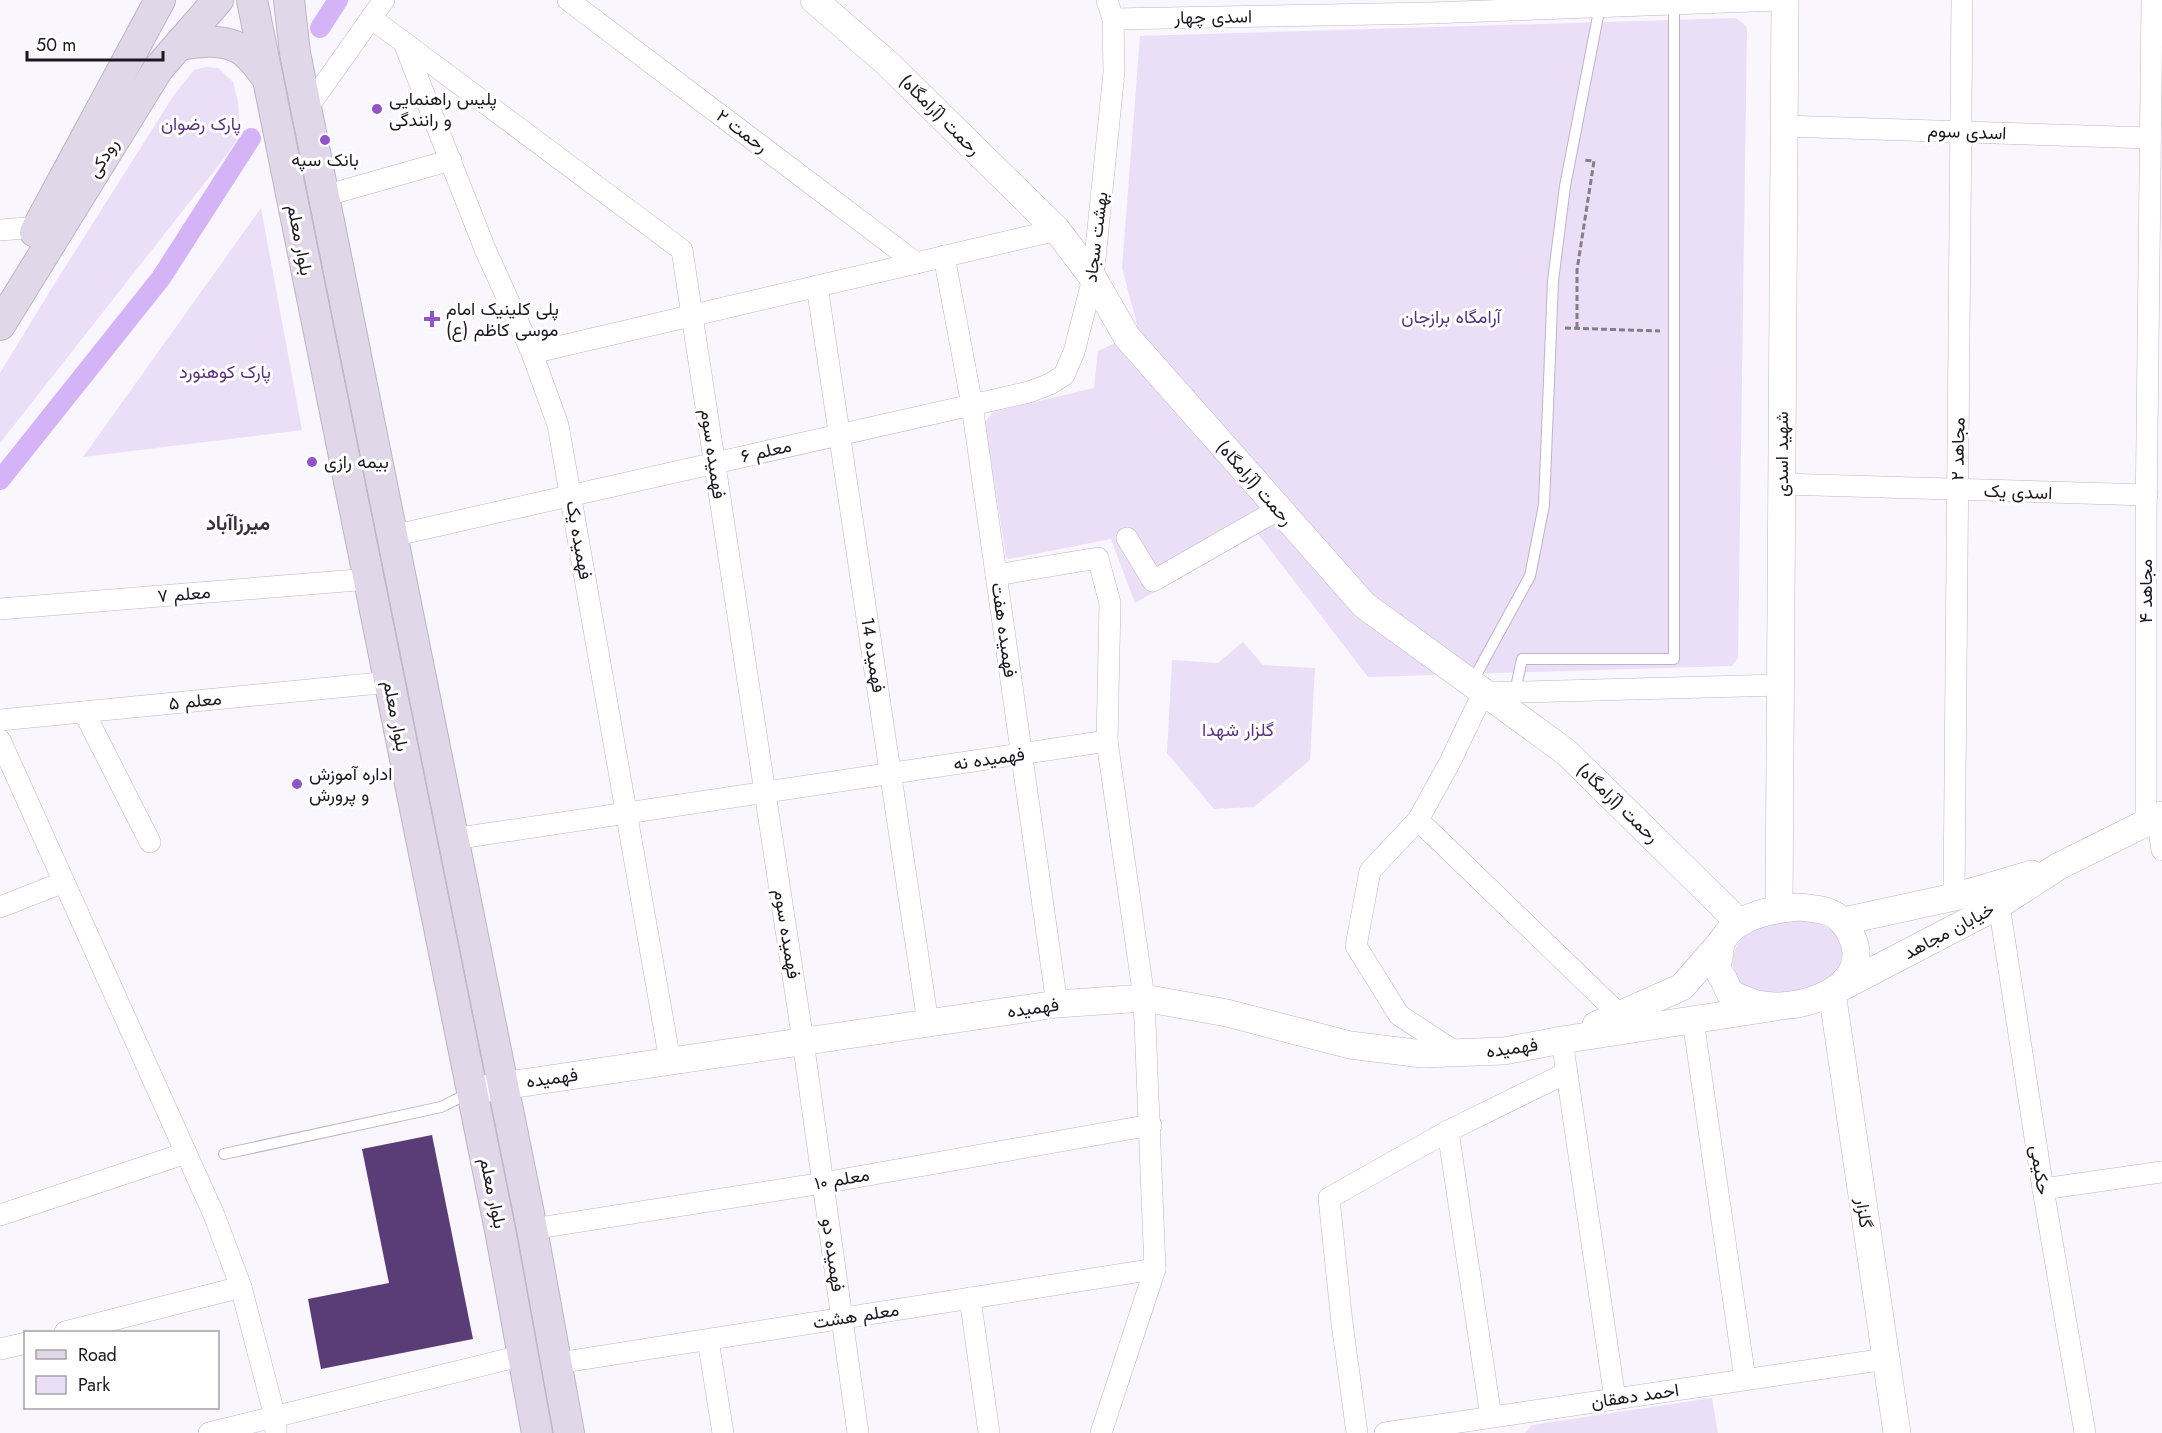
<svg xmlns="http://www.w3.org/2000/svg" width="2162" height="1433" font-family="Jost,Vazirmatn,sans-serif">
	<rect width="100%" height="100%" fill="#f9f6fd"/>
	<g fill="#eadff7">
		<polygon points="1736,18 1747,27 1738,658 1732,666 1368,677 1258,534 1135,603 1111,539 1009,559 1006,557 985,422 993,412 1094,388 1098,351 1139,332 1122,268 1140,36"/>
		<polygon points="206,67 218,68 233,82 238,102 240,135 225,157 0,443 0,373 50,291 174,95 194,70"/>
		<polygon points="261,208 302,430 83,457"/>
		<polygon points="1243,642 1263,665 1315,668 1310,760 1254,807 1214,809 1167,753 1172,660 1218,663"/>
		<path d="M 1799,920 C 1816,922 1844,928 1842,951 C 1842,955 1841,961 1840,965 C 1829,992 1762,1002 1741,983 C 1734,977 1732,966 1733,958 C 1737,928 1774,923 1799,920 Z"/>
		<polygon points="1712,1398 1718,1433 1525,1433 1532,1425"/>
	</g>
	<g fill="none" stroke-linecap="round" stroke-linejoin="round">
		<g stroke="#d4b4f7" stroke-width="20">
			<polyline points="320,28 338,0"/>
			<polyline points="0,480 161,278 251,138"/>
		</g>
	</g>
	<polygon fill="#5a3c76" points="432,1135 473,1339 321,1369 308,1299 389,1283 362,1149"/>
	<g fill="none" stroke-linecap="round" stroke-linejoin="round">
		<defs>
			<g id="service">
				<polyline points="1471,684 1530,576 1544,505 1553,281 1565,186 1600,6"/>
				<polyline points="1515,692 1522,659 1674,659 1674,4"/>
				<polyline points="224,1154 441,1107 471,1092"/>
			</g>
			<g id="minor">
				<polyline points="568,0 916,263"/>
				<polyline points="371,18 682,250 803,1041 858,1433"/>
				<polyline points="1113,19 1431,13 1781,0"/>
				<polyline points="404,43 485,249 532,353 558,425 670,1061"/>
				<polyline points="306,110 384,0"/>
				<polyline points="1784,126 2150,138"/>
				<polyline points="324,196 451,160"/>
				<polyline points="0,230 39,227"/>
				<polyline points="944,256 972,405 1057,1004"/>
				<polyline points="817,286 928,1023"/>
				<polyline points="532,353 1057,230"/>
				<polyline points="1782,484 2147,495"/>
				<polyline points="392,536 1029,392 1050,384 1064,375 1074,352 1093,278 1114,72 1113,19 1107,0"/>
				<polyline points="1127,538 1153,581 1279,509"/>
				<polyline points="996,575 1098,558 1110,603 1107,741"/>
				<polyline points="0,609 369,579"/>
				<polyline points="84,712 150,842"/>
				<polyline points="0,720 390,682"/>
				<polyline points="0,740 214,1215 241,1287 275,1417 276,1433"/>
				<polyline points="2157,817 2162,850"/>
				<polyline points="1418,820 1620,1015"/>
				<polyline points="2146,823 2146,523 2152,0"/>
				<polyline points="453,839 1107,741 1144,998 1155,1269 1101,1433"/>
				<polyline points="1954,897 1962,0"/>
				<polyline points="1999,905 2043,1189 2085,1433"/>
				<polyline points="0,907 64,882"/>
				<polyline points="1693,1020 1745,1379"/>
				<polyline points="1562,1040 1615,1399"/>
				<polyline points="1457,1053 1399,1015 1356,946 1370,871 1418,820 1450,762 1483,693 1781,685"/>
				<polyline points="1448,1131 1491,1417"/>
				<polyline points="2043,1189 2162,1172"/>
				<polyline points="0,1215 186,1153"/>
				<polyline points="532,1229 823,1183 1151,1125"/>
				<polyline points="970,1298 989,1433"/>
				<polyline points="65,1332 241,1287"/>
				<polyline points="708,1340 723,1433"/>
				<polyline points="0,1349 26,1343"/>
				<polyline points="558,1363 1155,1269"/>
				<polyline points="209,1433 524,1355"/>
				<polyline points="1357,1433 1342,1323 1329,1198 1448,1131 1566,1073"/>
				<polyline points="1385,1433 1886,1359"/>
			</g>
			<g id="tertiary">
				<polyline points="814,0 887,63 1057,230 1093,278 1127,337 1364,605 1566,752 1739,922"/>
				<path d="M 1799,907 C 1824,909 1840,911 1851,935 C 1879,992 1783,1020 1743,999 C 1739,997 1733,995 1730,993 C 1728,990 1726,984 1724,980 C 1722,977 1718,972 1718,968 C 1717,964 1719,958 1720,954 C 1720,951 1720,944 1722,941 C 1736,915 1773,909 1799,907 Z"/>
				<polyline points="1779,908 1785,0"/>
				<polyline points="1844,921 1954,897 2032,874"/>
				<polyline points="1838,989 1999,905 2059,866 2162,815"/>
				<polyline points="1832,992 1897,1433"/>
				<polyline points="1596,1025 1682,987 1722,941"/>
				<polyline points="482,1089 1057,1004 1144,998 1227,1013 1350,1045 1423,1054 1504,1051 1562,1040 1776,1007"/>
			</g>
			<g id="secondary">
				<polyline points="252,0 501,1235 537,1433"/>
				<polyline points="289,0 295,53 532,1229 569,1433"/>
				<path d="M 179,45 C 203,41 232,37 250,57 C 257,63 262,72 268,79"/>
				<polyline points="35,232 160,0"/>
				<polyline points="0,325 158,69 218,0"/>
			</g>
		</defs>
		<use href="#service" stroke="#bdb5c5" stroke-width="12"/>
		<use href="#minor" stroke="#bdb5c5" stroke-width="22"/>
		<use href="#tertiary" stroke="#bdb5c5" stroke-width="28"/>
		<use href="#secondary" stroke="#bdb5c5" stroke-width="32"/>
		<g stroke="#827f86" stroke-width="3" stroke-dasharray="6 3" stroke-linecap="butt">
			<polyline points="1565,328 1660,331"/>
			<polyline points="1577,328 1577,270 1594,161 1584,160"/>
		</g>
		<use href="#service" stroke="#fff" stroke-width="10"/>
		<use href="#minor" stroke="#fff" stroke-width="21"/>
		<use href="#tertiary" stroke="#fff" stroke-width="27"/>
		<use href="#secondary" stroke="#e0d7e9" stroke-width="30"/>
	</g>
	<g fill="#9252c8" stroke="#fff" stroke-width="2">
		<circle cx="377" cy="109" r="6"/>
		<circle cx="325" cy="140" r="6"/>
		<path d="M429 310h6v6h6v6h-6v6h-6v-6h-6v-6h6z"/>
		<circle cx="312" cy="462" r="6"/>
		<circle cx="297" cy="784" r="6"/>
	</g>
	<g text-anchor="middle" stroke-width="6" stroke-linejoin="round" paint-order="stroke">
		<g font-size="18" fill="#1b191f" stroke="#fff">
			<text transform="translate(1213 17) rotate(-1)" y="6">اسدی چهار</text>
			<text transform="translate(940 115) rotate(45)" y="6">رحمت (آرامگاه)</text>
			<text transform="translate(742 131) rotate(37)" y="6">رحمت ۲</text>
			<text transform="translate(1967 132) rotate(2)" y="6">اسدی سوم</text>
			<text transform="translate(103 158) rotate(-58)" y="6">رودکی</text>
			<text transform="translate(1096 237) rotate(-83)" y="6">بهشت سجاد</text>
			<text transform="translate(300 240) rotate(79)" y="6">بلوار معلم</text>
			<text transform="translate(1958 449) rotate(-89)" y="6">مجاهد ۲</text>
			<text transform="translate(766 451) rotate(-13)" y="6">معلم ۶</text>
			<text transform="translate(713 454) rotate(82)" y="6">فهمیده سوم</text>
			<text transform="translate(1782 454) rotate(-90)" y="6">شهید اسدی</text>
			<text transform="translate(1255 483) rotate(49)" y="6">رحمت (آرامگاه)</text>
			<text transform="translate(2018 492) rotate(2)" y="6">اسدی یک</text>
			<text transform="translate(579 540) rotate(80)" y="6">فهمیده یک</text>
			<text transform="translate(2146 591) rotate(-90)" y="6">مجاهد ۴</text>
			<text transform="translate(184 594) rotate(-5)" y="6">معلم ۷</text>
			<text transform="translate(1004 630) rotate(82)" y="6">فهمیده هفت</text>
			<text transform="translate(873 655) rotate(81)" y="6">فهمیده 14</text>
			<text transform="translate(195 701) rotate(-6)" y="6">معلم ۵</text>
			<text transform="translate(396 716) rotate(79)" y="6">بلوار معلم</text>
			<text transform="translate(989 759) rotate(-8)" y="6">فهمیده نه</text>
			<text transform="translate(1618 803) rotate(44)" y="6">رحمت (آرامگاه)</text>
			<text transform="translate(1949 931) rotate(-28)" y="6">خیابان مجاهد</text>
			<text transform="translate(787 934) rotate(81)" y="6">فهمیده سوم</text>
			<text transform="translate(1033 1008) rotate(-8)" y="6">فهمیده</text>
			<text transform="translate(1512 1048) rotate(-8)" y="6">فهمیده</text>
			<text transform="translate(552 1078) rotate(-8)" y="6">فهمیده</text>
			<text transform="translate(2040 1170) rotate(81)" y="6">حکیمی</text>
			<text transform="translate(842 1179) rotate(-10)" y="6">معلم ۱۰</text>
			<text transform="translate(493 1193) rotate(78)" y="6">بلوار معلم</text>
			<text transform="translate(1864 1213) rotate(82)" y="6">گلزار</text>
			<text transform="translate(833 1255) rotate(82)" y="6">فهمیده دو</text>
			<text transform="translate(856 1316) rotate(-9)" y="6">معلم هشت</text>
			<text transform="translate(1635 1396) rotate(-8)" y="6">احمد دهقان</text>
		</g>
		<g font-size="18" fill="#1b191f" stroke="#fff" text-anchor="start">
			<text x="389" y="105">پلیس راهنمایی<tspan x="389" dy="21">و رانندگی</tspan></text>
			<text x="325" y="166" text-anchor="middle">بانک سپه</text>
			<text x="446" y="315">پلی کلینیک امام<tspan x="446" dy="21">موسی کاظم (ع)</tspan></text>
			<text x="324" y="468">بیمه رازی</text>
			<text x="309" y="780">اداره آموزش<tspan x="309" dy="21">و پرورش</tspan></text>
		</g>
		<g font-size="18" fill="#5a317d" stroke="#fff">
			<text x="201" y="130">پارک رضوان</text>
			<text x="1451" y="323">آرامگاه برازجان</text>
			<text x="225" y="378">پارک کوهنورد</text>
			<text x="1238" y="736">گلزار شهدا</text>
		</g>
		<g font-size="20" font-weight="bold" fill="#37303e" stroke="#fff">
			<text x="238" y="530">میرزاآباد</text>
		</g>
	</g>
	<rect x="24" y="1331" width="195" height="78" fill="#ffffff" stroke="#a4a3a5" stroke-width="1.5"/>
	<rect x="36" y="1350" width="30" height="9" fill="#e0d7e9" stroke="#a4a3a5" stroke-width="1.5"/>
	<text x="78" y="1361" font-size="18" fill="#1b191f">Road</text>
	<rect x="36" y="1376" width="30" height="18" fill="#eadff7" stroke="#a4a3a5" stroke-width="1.5"/>
	<text x="78" y="1391" font-size="18" fill="#1b191f">Park</text>
	<path d="M27 51v9h136v-9" fill="none" stroke="#1b191f" stroke-width="3"/>
	<text x="36" y="51" font-size="18" fill="#1b191f" stroke="#ffffff" stroke-width="4.5" paint-order="stroke">50 m</text>
</svg>
